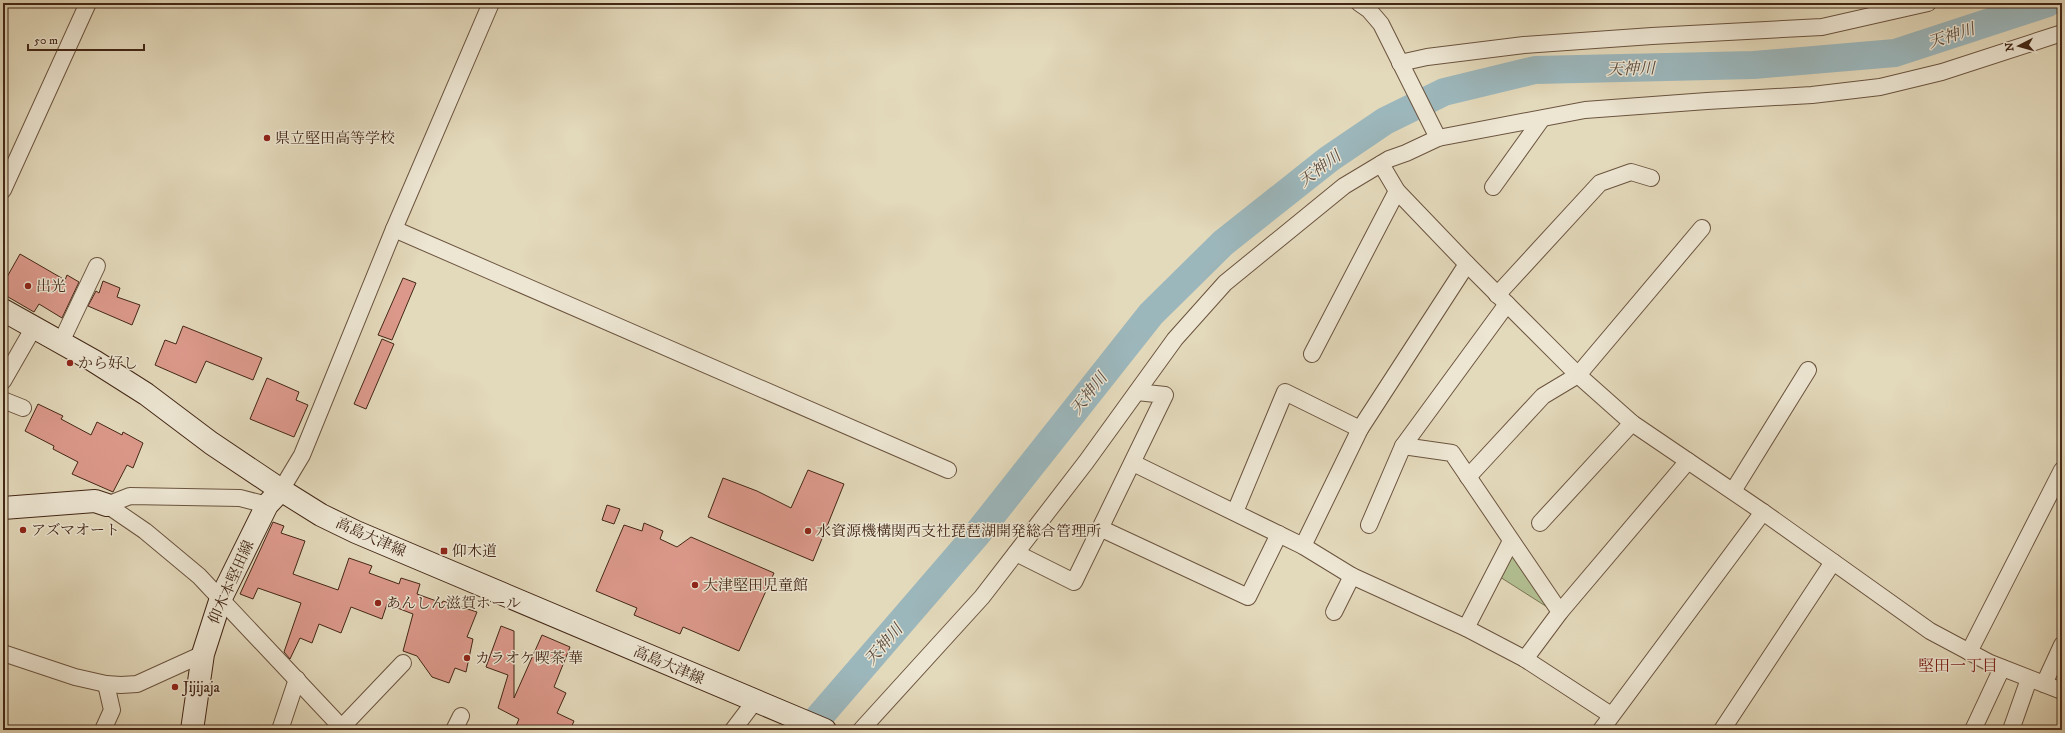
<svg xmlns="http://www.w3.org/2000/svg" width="2065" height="733" font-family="'IM FELL DW Pica','Noto Serif JP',serif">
	<rect width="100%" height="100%" fill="#e3d9bb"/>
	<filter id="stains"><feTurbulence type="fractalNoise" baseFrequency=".005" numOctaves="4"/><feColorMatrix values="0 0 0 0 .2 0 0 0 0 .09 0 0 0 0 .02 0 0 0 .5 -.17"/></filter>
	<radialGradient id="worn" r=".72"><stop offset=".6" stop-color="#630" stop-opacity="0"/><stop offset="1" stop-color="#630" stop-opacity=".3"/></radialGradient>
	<polygon fill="#b2c092" stroke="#7a7454" points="1512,551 1555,612 1500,577"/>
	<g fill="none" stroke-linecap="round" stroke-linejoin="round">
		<polyline stroke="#9cb7bc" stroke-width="28" points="808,730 977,534 1151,314 1223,243 1329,159 1385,121 1444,92 1535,70 1754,65 1895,53 2048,3"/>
	</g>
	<g fill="#dc998b" stroke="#432716">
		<polygon points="20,254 65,280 67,275 79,282 62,318 39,304 34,312 3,294 3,284"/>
		<polygon points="403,278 416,283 392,340 378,335"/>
		<polygon points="103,281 120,288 117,297 140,305 132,325 88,306 96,291 99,293"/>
		<polygon points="183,326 262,358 253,380 206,361 196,383 155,365 165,340 176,344"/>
		<polygon points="382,339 394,344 366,409 354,404"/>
		<polygon points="267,378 299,392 296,400 308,405 294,437 250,419"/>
		<polygon points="38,404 63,416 61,419 91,435 97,422 122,435 123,432 143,443 133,468 127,465 113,492 72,474 78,462 53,449 54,446 25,431"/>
		<polygon points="808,470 844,484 813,561 708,517 723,478 757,491 791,508"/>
		<polygon points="607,505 620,509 614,524 602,520"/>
		<polygon points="273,522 284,526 281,533 305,541 293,574 338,590 349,558 372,566 369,573 399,584 401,578 420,584 417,594 442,603 443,601 477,612 467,637 473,639 466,672 455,668 449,683 432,677 417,656 403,651 413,614 387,604 382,619 351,607 341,633 319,624 312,643 300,638 290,659 284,652 301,603 258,588 253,599 240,594"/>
		<polygon points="644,523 663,531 660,539 677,547 691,537 774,573 739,651 683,627 680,634 634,615 637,608 596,591 624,525 642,531"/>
		<polygon points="501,626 514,631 514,698 542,635 570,647 554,687 566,693 557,713 574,721 570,730 525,730 516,726 519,719 498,708 508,675 486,667"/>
	</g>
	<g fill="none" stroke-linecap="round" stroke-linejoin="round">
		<defs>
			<g id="street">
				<polyline points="1359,3 1369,10 1381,24 1438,138"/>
				<polyline points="1400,63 1427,57 1524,45 1652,36 1822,27 1928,3"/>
				<polyline points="1381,164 1397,191 1467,264 1578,375 1632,423 1763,512 1930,631 1990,663 2062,691"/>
				<polyline points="1493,187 1541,120"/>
				<polyline points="3,190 88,3"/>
				<polyline points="394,229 948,470"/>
				<polyline points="1497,295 1600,183 1631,172 1651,178"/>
				<polyline points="1507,304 1403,446 1452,453 1560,612"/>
				<polyline points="61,342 97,266"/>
				<polyline points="1312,354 1397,191"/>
				<polyline points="3,381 34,327"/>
				<polyline points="3,400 23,408"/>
				<polyline points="1133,463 1303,546 1352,576 1466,628 1525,659 1611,715"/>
				<polyline points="1468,477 1543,396 1578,375 1702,228"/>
				<polyline points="281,490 302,455 394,229 491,3"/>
				<polyline points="1733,491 1808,370"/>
				<polyline points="107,505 145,531 199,576 344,730"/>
				<polyline points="107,505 130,496 240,498 267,505"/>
				<polyline points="1235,512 1285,392 1360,429"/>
				<polyline points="1540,523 1632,423"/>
				<polyline points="1369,525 1403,446"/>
				<polyline points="1102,529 1248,597 1279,534"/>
				<polyline points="1303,546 1360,429 1467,264"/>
				<polyline points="1016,553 1074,582 1165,395 1137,392"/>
				<polyline points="1334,612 1352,576"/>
				<polyline points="1466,628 1511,541"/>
				<polyline points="1969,652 2062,470"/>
				<polyline points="3,653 75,677 106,684 121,685 137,684 203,654"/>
				<polyline points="1525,659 1560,612 1688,461"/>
				<polyline points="2044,684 2062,645"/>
				<polyline points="342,727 403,663"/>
				<polyline points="103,730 112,710 106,684"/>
				<polyline points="280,730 297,679"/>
				<polyline points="454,730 461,716"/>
				<polyline points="733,730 755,701"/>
				<polyline points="861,730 982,597 1086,462 1175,339 1225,283 1344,186 1389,159 1406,153 1438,138 1585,110 1707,101 1812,95 1880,87 1942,72 2062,33"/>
				<polyline points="1601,730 1763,512"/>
				<polyline points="1722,730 1833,562"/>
				<polyline points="1973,730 2002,668"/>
				<polyline points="2011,730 2029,679"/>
			</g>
			<g id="secondary">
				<polyline points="3,310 94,361 146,394 211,443 281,490 321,515 356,532 825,730"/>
				<polyline points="3,508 95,501 107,505"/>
				<polyline points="192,730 203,654 221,598 267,505 281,490"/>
			</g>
		</defs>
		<use href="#street" stroke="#6b543f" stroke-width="18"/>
		<use href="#secondary" stroke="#432716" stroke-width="24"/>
		<use href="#street" stroke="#ede6d3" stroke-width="16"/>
		<use href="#secondary" stroke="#ede6d3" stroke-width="22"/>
	</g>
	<g fill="#8f2418" stroke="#ede6d3" stroke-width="1.5">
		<circle cx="267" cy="138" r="4"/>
		<circle cx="28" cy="286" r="4"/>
		<circle cx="70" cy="363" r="4"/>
		<circle cx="23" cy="530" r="4"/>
		<circle cx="808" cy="531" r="4"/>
		<rect x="440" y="547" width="8" height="8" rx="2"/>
		<circle cx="695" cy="585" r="4"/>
		<circle cx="378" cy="603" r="4"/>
		<circle cx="467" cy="658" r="4"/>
		<circle cx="175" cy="687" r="4"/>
	</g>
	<g text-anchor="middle" stroke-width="3" stroke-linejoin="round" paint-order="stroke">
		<g font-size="15" fill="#432716" stroke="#ede6d3" text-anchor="start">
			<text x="275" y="143">県立堅田高等学校</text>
			<text x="36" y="291">出光</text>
			<text x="78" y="368">から好し</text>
			<text x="31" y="535">アズマオート</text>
			<text x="816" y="536">水資源機構関西支社琵琶湖開発総合管理所</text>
			<text x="452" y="556">仰木道</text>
			<text x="703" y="590">大津堅田児童館</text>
			<text x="386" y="608">あんしん滋賀ホール</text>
			<text x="475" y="663">カラオケ喫茶 華</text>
			<text x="183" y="692">Jijijaja</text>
		</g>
		<g font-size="15" fill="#432716" stroke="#ede6d3">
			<text transform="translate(371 537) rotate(24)" y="5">高島大津線</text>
			<text transform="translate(231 582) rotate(-66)" y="5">仰木本堅田線</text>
			<text transform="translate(669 665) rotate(23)" y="5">高島大津線</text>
		</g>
		<g font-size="16" font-style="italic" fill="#594b40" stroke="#ede6d3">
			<text transform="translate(1951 35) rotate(-18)" y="6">天神川</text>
			<text transform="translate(1631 68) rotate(-1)" y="6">天神川</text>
			<text transform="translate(1319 168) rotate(-37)" y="6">天神川</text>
			<text transform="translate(1088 393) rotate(-52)" y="6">天神川</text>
			<text transform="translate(883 644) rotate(-49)" y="6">天神川</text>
		</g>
		<g font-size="16" fill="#7a1f14" stroke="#ede6d3">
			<text x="1958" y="671">堅田一丁目</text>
		</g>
	</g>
	<rect width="2065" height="733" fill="none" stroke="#e3d9bb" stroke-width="16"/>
	<rect x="4" y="4" width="2057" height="725" fill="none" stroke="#432716" stroke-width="2"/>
	<rect x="8" y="8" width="2049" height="717" fill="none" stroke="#432716"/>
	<g transform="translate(2019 46) rotate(264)" stroke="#ede6d3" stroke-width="3" paint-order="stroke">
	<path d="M0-3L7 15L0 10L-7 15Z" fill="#432716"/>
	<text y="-6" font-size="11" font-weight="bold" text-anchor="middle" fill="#432716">N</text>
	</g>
	<path d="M28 44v6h116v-6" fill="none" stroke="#432716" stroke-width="2"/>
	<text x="34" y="44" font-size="12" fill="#432716" stroke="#ede6d3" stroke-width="3" paint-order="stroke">50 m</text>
	<rect width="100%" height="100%" filter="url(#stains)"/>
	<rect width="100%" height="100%" fill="url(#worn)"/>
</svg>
